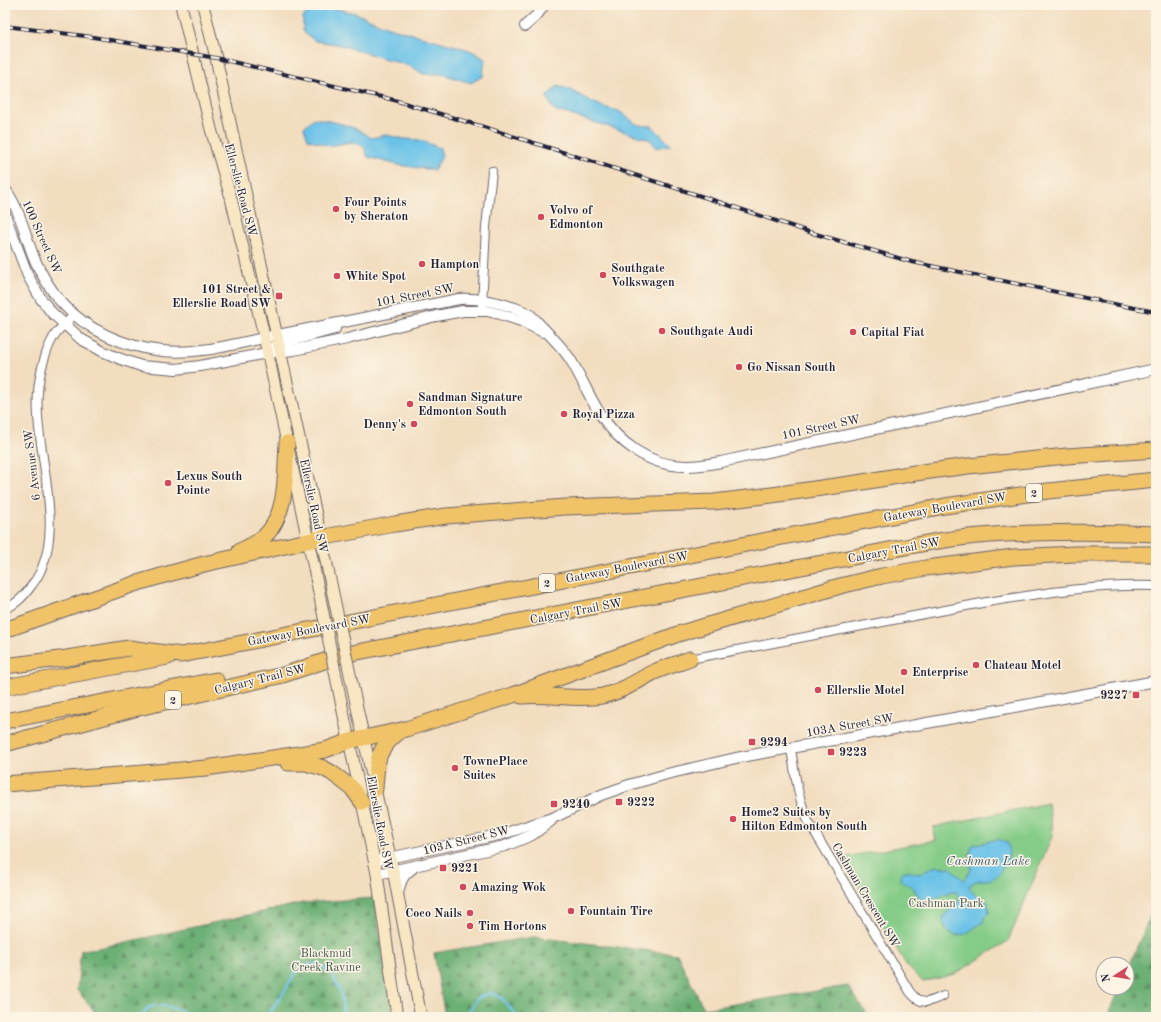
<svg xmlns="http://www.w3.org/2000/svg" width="1161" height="1022" font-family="'Old Standard TT',serif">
	<defs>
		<pattern id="forest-firs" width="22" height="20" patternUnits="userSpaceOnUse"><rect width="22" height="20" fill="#6cb074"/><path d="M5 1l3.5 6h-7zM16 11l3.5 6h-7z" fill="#588f60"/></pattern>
	</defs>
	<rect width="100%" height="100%" fill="#fcf5e5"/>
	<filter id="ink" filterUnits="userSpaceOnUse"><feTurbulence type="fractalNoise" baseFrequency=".025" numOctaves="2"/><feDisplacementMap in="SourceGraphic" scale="8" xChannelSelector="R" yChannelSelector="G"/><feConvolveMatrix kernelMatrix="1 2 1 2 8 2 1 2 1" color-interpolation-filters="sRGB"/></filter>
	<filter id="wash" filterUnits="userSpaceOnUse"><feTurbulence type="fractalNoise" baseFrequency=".012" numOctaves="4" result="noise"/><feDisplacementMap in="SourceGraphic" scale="16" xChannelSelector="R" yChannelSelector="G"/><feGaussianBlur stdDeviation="0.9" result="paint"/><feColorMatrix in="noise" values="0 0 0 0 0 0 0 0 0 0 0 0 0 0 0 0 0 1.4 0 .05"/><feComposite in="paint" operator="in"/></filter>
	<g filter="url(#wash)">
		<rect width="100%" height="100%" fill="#f2ddbf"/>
		<polygon fill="#85cc88" stroke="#547762" points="1048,803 1053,834 1008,941 955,974 923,982 907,966 843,861 846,857 936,840 933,827"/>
		<g fill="url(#forest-firs)" stroke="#476958">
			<polygon points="374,898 393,1017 99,1017 77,990 81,950 99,948 303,903"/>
			<polygon points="1156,903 1156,1017 1107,1017 1119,988 1127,988 1127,970"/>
			<polygon points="533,937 677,954 704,1009 848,986 869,1017 445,1017 434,953"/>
		</g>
		<g fill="#6ac2e8" stroke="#467292">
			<polygon points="314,7 327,7 355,13 388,27 470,50 485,59 483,76 471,83 442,74 423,74 412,67 337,44 315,41 303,31 303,17"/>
			<polygon points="558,86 571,90 581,96 603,107 619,111 638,125 652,126 671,145 656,148 651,140 564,113 556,112 552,107 547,96"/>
			<path d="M 314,118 C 333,122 356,125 371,138 L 386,135 L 405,139 L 420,140 L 440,148 L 442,157 L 434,170 L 398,165 L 368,157 L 363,145 L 350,142 L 329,146 L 308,139 L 304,127 Z"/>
			<path d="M 998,839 L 1007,843 C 1011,854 1008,861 1001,870 C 1000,872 997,876 995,877 C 988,883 974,877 969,887 L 973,893 L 987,901 L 989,911 L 983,922 L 965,934 L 956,935 L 947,931 L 943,921 L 944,915 L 956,905 L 960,899 L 957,892 C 952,892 946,893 942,895 C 935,898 931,906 922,899 C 917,895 913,888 909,884 L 903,883 L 900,879 L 901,873 L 907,871 L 920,874 L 936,866 L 951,868 L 963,880 C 976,868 969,868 970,855 C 970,852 972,848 973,845 Z"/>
		</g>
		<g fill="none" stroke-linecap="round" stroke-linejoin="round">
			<g stroke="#6ac2e8" stroke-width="2.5">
				<path d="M 142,1017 C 143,1015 145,1011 147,1009 C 157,1000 185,1012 196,1017"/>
				<polyline points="267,1017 286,989 295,973 299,969 309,965 316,964 322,966 332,974 341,993 344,1017"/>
				<polyline points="464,1017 479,997 491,993 502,998 517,1017"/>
			</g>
		</g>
	</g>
	<g filter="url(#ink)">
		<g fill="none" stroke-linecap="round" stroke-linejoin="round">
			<defs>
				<g id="minor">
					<polyline points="482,306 486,227 492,171"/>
					<path d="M 5,609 C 18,603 24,596 32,585 C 71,534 33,451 38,392 C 39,375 46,346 57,332 C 62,326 69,320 74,315"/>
					<path d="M 690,659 L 987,602 C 1044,593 1098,584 1156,586"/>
					<path d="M 791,749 C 795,774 798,798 808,821 L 910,992 C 921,1006 928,1003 943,996"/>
				</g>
				<g id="tertiary">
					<polyline points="525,26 537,15 544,5"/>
					<path d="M 5,189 C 20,209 25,235 34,258 C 41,274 50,289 61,302 C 86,330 125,347 162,351 C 201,355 241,342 278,335 C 339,323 399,311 459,299 C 479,298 497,302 515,308 C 520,310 525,312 529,314 C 534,318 538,323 542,327 C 552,337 562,347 570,359 C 581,376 588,395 599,412 C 618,443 650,467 688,466 C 699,466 710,464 721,462 L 1156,369"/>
					<polyline points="5,215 28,276 41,299 52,313 81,339 102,351 118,358 141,366 176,369 200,366 267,353 294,350 347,339 436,316 463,311 487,311 500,314 521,321 543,332"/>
					<polyline points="272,348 279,344 335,329"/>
					<polyline points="374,861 503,834 555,817 601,795 632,784 667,774 736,758 1156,681"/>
					<polyline points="377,874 505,846 532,835 551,821"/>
					<path d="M 398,894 C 400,881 403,875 413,868"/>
				</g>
				<g id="secondary">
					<polyline points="181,5 211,129 231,198 262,327 314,568"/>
					<polyline points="203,5 216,58 327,565"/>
					<polyline points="359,717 393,870 421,1017"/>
					<polyline points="345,721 377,874 397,1017"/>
				</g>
				<g id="motorway">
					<path d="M 240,551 C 248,547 257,543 264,537 C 288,514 285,474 287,443"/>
					<polyline points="5,630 134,584 168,574 204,564 330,536 395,524 446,516 565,507 714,502 772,495 857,483 915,473 968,466 1067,456 1156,450"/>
					<polyline points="5,666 67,658 129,648 181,655 767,540 945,506 1048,491 1156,480"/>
					<polyline points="5,687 168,657"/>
					<path d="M 522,696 C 548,693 576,701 602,696 C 621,692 636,682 652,673 C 664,667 678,664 690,659"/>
					<polyline points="5,721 216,680"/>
					<path d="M 5,744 L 134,709 L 283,675 L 342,655 L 864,555 C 895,549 927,542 959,538 C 1025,531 1090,531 1156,534"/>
					<polyline points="288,763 306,763 323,768 332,773 352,788 362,802"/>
					<polyline points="5,784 206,768 325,750 350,741 406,729 513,695 678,634 840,586 882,576 926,568 1014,557 1075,554 1156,554"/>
					<path d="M 375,789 C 377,760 376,750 400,731"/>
				</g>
			</defs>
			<use href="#minor" stroke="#6b6369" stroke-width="10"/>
			<use href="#tertiary" stroke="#6b6369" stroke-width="12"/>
			<use href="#secondary" stroke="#6b6369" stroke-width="13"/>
			<use href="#motorway" stroke="#6b6369" stroke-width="17"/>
			<use href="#minor" stroke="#fff" stroke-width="8"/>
			<use href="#tertiary" stroke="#fff" stroke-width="10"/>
			<use href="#secondary" stroke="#f9e7c3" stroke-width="11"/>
			<use href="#motorway" stroke="#f0c369" stroke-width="15"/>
			<defs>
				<polyline id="rail" points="5,26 93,37 216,58 394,100 487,128 707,198 809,232 912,262 1119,305 1156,312"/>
			</defs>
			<use href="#rail" stroke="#22223b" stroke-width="4"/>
			<use href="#rail" stroke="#fcf5e5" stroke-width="2.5" stroke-dasharray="8" stroke-linecap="butt"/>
			<defs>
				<g id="secondary-bridge">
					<polyline points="327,565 359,717"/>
					<polyline points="314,568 345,721"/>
				</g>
			</defs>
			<use href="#secondary-bridge" stroke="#6b6369" stroke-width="13" stroke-linecap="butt"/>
			<use href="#secondary-bridge" stroke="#f9e7c3" stroke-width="11"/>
		</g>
	</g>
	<g fill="#d1495b" stroke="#fcf5e5" stroke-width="1.5">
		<circle cx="336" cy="209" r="4"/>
		<circle cx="541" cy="217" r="4"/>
		<circle cx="422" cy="264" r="4"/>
		<circle cx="603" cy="275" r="4"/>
		<circle cx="337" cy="276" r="4"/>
		<rect x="275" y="292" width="8" height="8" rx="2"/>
		<circle cx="662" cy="331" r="4"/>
		<circle cx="853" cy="332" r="4"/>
		<circle cx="739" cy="367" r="4"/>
		<circle cx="410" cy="404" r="4"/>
		<circle cx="564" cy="414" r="4"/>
		<circle cx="414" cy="424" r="4"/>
		<circle cx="168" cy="483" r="4"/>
		<circle cx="976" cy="665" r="4"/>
		<circle cx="904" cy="672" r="4"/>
		<circle cx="818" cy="690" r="4"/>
		<rect x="1132" y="691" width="8" height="8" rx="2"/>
		<rect x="748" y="738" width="8" height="8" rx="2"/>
		<rect x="827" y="748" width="8" height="8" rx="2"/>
		<circle cx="455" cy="768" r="4"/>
		<rect x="615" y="798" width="8" height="8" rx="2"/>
		<rect x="550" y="800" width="8" height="8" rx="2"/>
		<circle cx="733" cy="819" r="4"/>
		<rect x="439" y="864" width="8" height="8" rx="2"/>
		<circle cx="463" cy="887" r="4"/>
		<circle cx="571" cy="911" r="4"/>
		<circle cx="470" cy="913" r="4"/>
		<circle cx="470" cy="926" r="4"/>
	</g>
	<g text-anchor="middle" stroke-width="3" stroke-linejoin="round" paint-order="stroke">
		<g fill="#fcf5e5" stroke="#63616e" stroke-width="1">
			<rect x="1026" y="484" width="16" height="18" rx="3"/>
			<rect x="539" y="574" width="16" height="18" rx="3"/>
			<rect x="165" y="691" width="16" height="18" rx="3"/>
		</g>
		<g font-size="11" font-weight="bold" fill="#22223b">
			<text x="1034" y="497">2</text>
			<text x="547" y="587">2</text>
			<text x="173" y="704">2</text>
		</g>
		<g font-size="12" fill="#22223b" stroke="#fcf5e5">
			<text transform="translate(241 190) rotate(75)" y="4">Ellerslie Road SW</text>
			<text transform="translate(42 237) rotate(66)" y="4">100 Street SW</text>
			<text transform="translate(415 295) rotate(-11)" y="4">101 Street SW</text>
			<text transform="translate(821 427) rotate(-12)" y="4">101 Street SW</text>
			<text transform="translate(32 465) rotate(-97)" y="4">6 Avenue SW</text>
			<text transform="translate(314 506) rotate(78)" y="4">Ellerslie Road SW</text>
			<text transform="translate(945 507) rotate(-10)" y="4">Gateway Boulevard SW</text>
			<text transform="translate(894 550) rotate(-11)" y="4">Calgary Trail SW</text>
			<text transform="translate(627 567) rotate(-11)" y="4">Gateway Boulevard SW</text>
			<text transform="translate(576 611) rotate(-11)" y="4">Calgary Trail SW</text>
			<text transform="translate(309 630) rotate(-11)" y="4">Gateway Boulevard SW</text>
			<text transform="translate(260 679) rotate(-14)" y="4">Calgary Trail SW</text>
			<text transform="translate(850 725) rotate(-10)" y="4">103A Street SW</text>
			<text transform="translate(380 823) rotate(79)" y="4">Ellerslie Road SW</text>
			<text transform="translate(466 840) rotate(-14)" y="4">103A Street SW</text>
			<text transform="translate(866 895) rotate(59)" y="4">Cashman Crescent SW</text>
		</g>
		<g font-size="12" font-weight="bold" fill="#22223b" stroke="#fcf5e5" text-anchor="start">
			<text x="344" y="206">Four Points<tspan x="344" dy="14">by Sheraton</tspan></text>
			<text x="549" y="214">Volvo of<tspan x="549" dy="14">Edmonton</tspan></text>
			<text x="430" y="268">Hampton</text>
			<text x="611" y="272">Southgate<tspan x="611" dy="14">Volkswagen</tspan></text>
			<text x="345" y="280">White Spot</text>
			<text x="271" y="293" text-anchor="end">101 Street &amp;<tspan x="271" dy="14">Ellerslie Road SW</tspan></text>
			<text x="670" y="335">Southgate Audi</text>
			<text x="861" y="336">Capital Fiat</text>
			<text x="747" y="371">Go Nissan South</text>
			<text x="418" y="401">Sandman Signature<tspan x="418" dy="14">Edmonton South</tspan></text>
			<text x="572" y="418">Royal Pizza</text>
			<text x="406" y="428" text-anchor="end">Denny's</text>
			<text x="176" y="480">Lexus South<tspan x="176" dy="14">Pointe</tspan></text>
			<text x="984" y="669">Chateau Motel</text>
			<text x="912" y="676">Enterprise</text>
			<text x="826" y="694">Ellerslie Motel</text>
			<text x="1128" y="699" text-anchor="end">9227</text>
			<text x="760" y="746">9294</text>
			<text x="839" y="756">9223</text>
			<text x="463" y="765">TownePlace<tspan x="463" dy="14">Suites</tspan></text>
			<text x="627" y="806">9222</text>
			<text x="562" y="808">9240</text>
			<text x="741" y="816">Home2 Suites by<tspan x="741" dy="14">Hilton Edmonton South</tspan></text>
			<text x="451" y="872">9221</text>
			<text x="471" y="891">Amazing Wok</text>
			<text x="579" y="915">Fountain Tire</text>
			<text x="462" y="917" text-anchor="end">Coco Nails</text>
			<text x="478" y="930">Tim Hortons</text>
		</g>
		<g font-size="12" fill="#405552" stroke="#fcf5e5">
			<text x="946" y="907">Cashman Park</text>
			<text x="326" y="957">Blackmud<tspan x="326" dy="14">Creek Ravine</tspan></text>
		</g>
		<g font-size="13" font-style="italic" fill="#3b5a78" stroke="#fcf5e5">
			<text x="988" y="865">Cashman Lake</text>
		</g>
	</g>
	<rect width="1161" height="1022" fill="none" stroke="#fcf5e5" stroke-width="20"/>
	<g transform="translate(1115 976) rotate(258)"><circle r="19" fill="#fcf5e5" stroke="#a5a1a1"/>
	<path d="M0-3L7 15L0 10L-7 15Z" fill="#d1495b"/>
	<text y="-6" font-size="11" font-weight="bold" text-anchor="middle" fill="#22223b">N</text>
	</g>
</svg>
